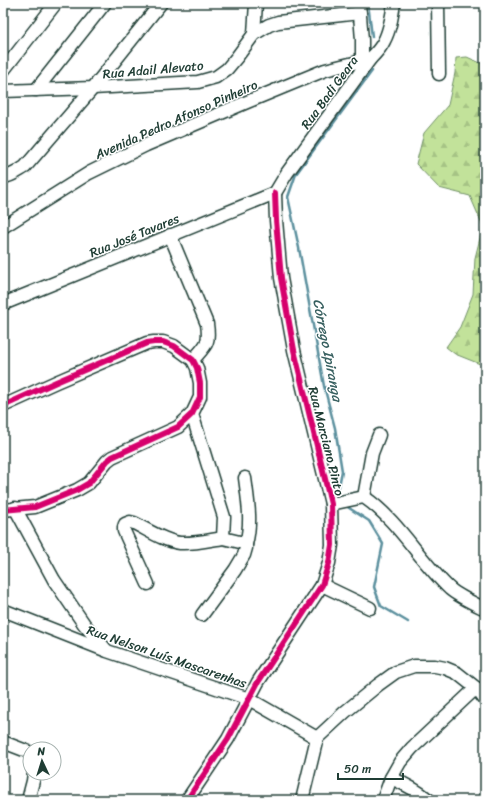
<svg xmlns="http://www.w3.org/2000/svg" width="488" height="803" font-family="Sriracha,sans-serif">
	<defs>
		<pattern id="forest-firs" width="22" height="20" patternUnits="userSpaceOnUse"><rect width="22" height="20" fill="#c2e29a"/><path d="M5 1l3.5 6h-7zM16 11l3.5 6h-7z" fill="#a6c385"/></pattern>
	</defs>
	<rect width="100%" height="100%" fill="#fff"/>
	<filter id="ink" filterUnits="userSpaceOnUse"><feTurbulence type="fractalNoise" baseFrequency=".025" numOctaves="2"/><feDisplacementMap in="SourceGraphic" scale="8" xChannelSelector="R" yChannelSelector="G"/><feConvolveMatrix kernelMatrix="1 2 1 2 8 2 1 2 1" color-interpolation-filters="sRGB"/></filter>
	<g filter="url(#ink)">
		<polygon fill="url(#forest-firs)" stroke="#709067" points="467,57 485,65 485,366 455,354 446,347 460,327 473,294 475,258 483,226 470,196 439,188 416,164 424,133 448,105 455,73 456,58"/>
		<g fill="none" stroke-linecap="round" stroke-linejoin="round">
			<g stroke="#5b909e" stroke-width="2.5">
				<polyline points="368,3 372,37"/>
				<polyline points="339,498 337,496 342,471 335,428 324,386 299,248 288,197 296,174 372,71"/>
				<polyline points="346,506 369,521 383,544 374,587 381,606 408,622"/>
			</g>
			<defs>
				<g id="minor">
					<polyline points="359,3 362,40 362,61"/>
					<polyline points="438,3 439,74"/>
					<polyline points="254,34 269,25 278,22 360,13"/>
					<polyline points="3,71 56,3"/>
					<polyline points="36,90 105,3"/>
					<polyline points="3,91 93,88 198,82 216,77 227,69 237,57 254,34 256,3"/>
					<path d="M 3,177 C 11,177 18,171 25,167 L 93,88 L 161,3"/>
					<path d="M 275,193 L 287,173 L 370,59 C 375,54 381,48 384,41 C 390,30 392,16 394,3"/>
					<polyline points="3,227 89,173 146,145 247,102 325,70 370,59"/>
					<path d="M 170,235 L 207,324 C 210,344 206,345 193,360"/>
					<polyline points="3,304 275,193"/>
					<polyline points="3,406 56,382 147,343 154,342 163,342 174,346 193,360 197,368 200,383 200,397 192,414 178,427 112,457 107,461 89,483 77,490 35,507 3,510"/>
					<path d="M 245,478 C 248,501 252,522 246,544"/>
					<polyline points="364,497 372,453 379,435"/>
					<path d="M 331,504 L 364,497 C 399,521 419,560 450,589 C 458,596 475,604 485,609"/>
					<polyline points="15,508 54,580 84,624 106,650"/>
					<path d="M 148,584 L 124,531 L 124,527 L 125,524 L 130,522 L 134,523 C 148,530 164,541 180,543 C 194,544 210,540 223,538 L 224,517 L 192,414"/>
					<polyline points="322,585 370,608"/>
					<polyline points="3,610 107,651 249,699 317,738"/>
					<polyline points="202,615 235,570 244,555 246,548 246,544 244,543 223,538"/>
					<polyline points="317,738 345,712 378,685 396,672 414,666 435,666 445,668 457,673 476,688 485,700"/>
					<polyline points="3,742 29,752 30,754"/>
					<path d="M 391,778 C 405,784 417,790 429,800"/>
					<polyline points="28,800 33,781 34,773"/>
					<polyline points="187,800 228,739 258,682 322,585 329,563 332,545 331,504 294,350 281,278 276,220 275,193"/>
					<polyline points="302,800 317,738"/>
					<polyline points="383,800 391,778 400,762 412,748 476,688"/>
				</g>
			</defs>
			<use href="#minor" stroke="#1f3d34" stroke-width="15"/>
			<use href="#minor" stroke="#fff" stroke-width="12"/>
			<defs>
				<g id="cycleway">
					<polyline points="3,406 56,382 147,343 154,342 163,342 174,346 193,360 197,368 200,383 200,397 192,414 178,427 112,457 107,461 89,483 77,490 35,507 3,510"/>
					<polyline points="187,800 228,739 258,682 322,585 329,563 332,545 331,504 294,350 281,278 276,220 275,193"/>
				</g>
			</defs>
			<use href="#cycleway" stroke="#fff" stroke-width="8"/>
			<use href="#cycleway" stroke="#d6006c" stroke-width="6"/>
		</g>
	</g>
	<g text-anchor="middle" stroke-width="3" stroke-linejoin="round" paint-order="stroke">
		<g font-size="13" fill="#1f3d34" stroke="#fff">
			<text transform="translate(153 69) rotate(-5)" y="5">Rua Adail Alevato</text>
			<text transform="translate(329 92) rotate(-54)" y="5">Rua Badi Geara</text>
			<text transform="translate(176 119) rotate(-24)" y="5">Avenida Pedro Afonso Pinheiro</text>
			<text transform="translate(134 235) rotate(-22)" y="5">Rua José Tavares</text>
			<text transform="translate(327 441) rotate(76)" y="5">Rua Marciano Pinto</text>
			<text transform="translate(167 656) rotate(19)" y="5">Rua Nelson Luís Mascarenhas</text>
		</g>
		<g font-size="14" font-style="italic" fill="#386060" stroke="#fff">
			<text transform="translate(328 350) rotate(79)" y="5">Córrego Ipiranga</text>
		</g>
	</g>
	<rect width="488" height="803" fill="none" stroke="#fff" stroke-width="16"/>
	<rect x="8" y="8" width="472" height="787" fill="none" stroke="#1f3d34" stroke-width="1.5" filter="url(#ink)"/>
	<g transform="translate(42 761) rotate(356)"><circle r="19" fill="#ffffff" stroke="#a5b1ae"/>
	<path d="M0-3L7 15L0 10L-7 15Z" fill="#1f3d34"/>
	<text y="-6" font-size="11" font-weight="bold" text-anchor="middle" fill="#1f3d34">N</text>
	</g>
	<path d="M338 773v6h65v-6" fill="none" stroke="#1f3d34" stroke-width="2"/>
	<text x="344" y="773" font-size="12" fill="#1f3d34" stroke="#ffffff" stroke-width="3" paint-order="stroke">50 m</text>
</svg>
